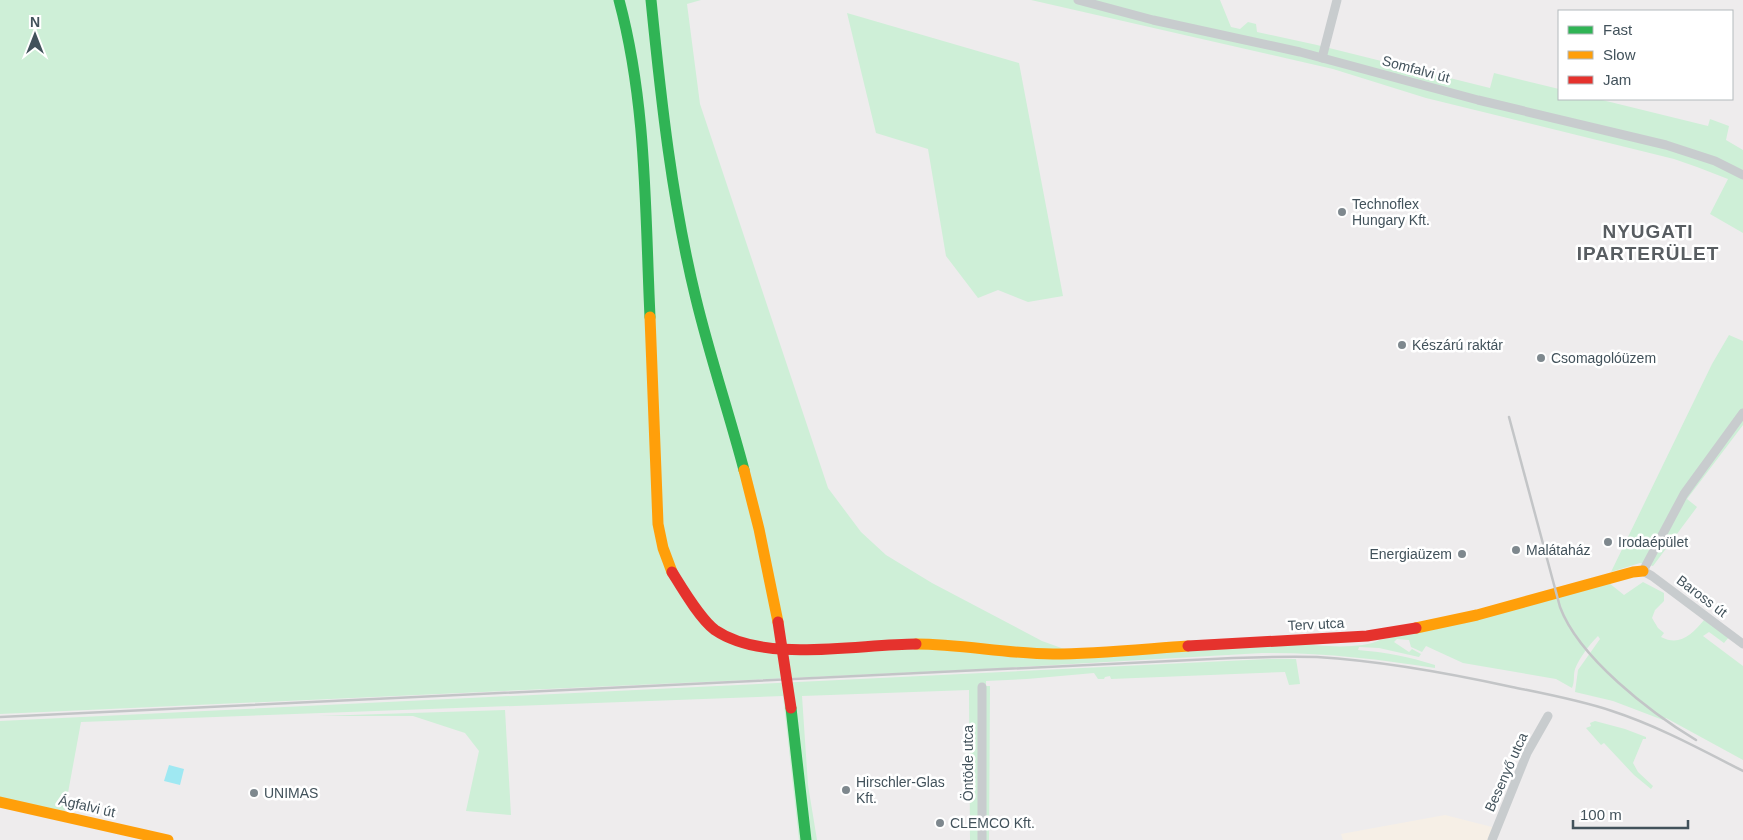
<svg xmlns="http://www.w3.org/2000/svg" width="1743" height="840" font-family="Arial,sans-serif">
	<rect width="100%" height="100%" fill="#eeeced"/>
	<polygon fill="#f6efe6" points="1445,815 1492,827 1488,840 1343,840 1341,834"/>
	<g fill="#ceefd7">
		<path d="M 0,0 L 701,0 L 687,4 L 700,104 L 828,488 L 861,532 L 886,555 L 932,583 L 1042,641 L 1078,654 L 1302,643 C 1321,647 1363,649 1380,640 L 1609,583 L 1624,595 L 1643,582 L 1664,593 L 1664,601 L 1655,610 L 1652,618 L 1658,628 L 1664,633 L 1661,637 C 1680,647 1692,634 1704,620 L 1729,637 L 1724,643 L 1709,632 L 1703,636 L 1743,666 L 1743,760 L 1666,718 L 1663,720 L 1613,701 L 1575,692 L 1578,670 L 1600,639 L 1598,636 C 1589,645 1580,657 1575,669 C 1573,676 1575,681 1572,688 L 1556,679 L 1463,663 L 1426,646 L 1422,652 L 1411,647 L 1409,640 L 1397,639 L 1394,642 L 1409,652 L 1412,649 L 1421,654 L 1419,657 L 1379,648 L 1359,647 L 1358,650 C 1385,652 1410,657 1435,665 L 1435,668 C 1378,659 1320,652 1262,653 L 986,669 L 0,714 Z"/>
		<polygon points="1031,0 1220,0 1231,27 1240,29 1248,22 1256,24 1257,32 1317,45 1490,88 1494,73 1559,89 1559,99 1598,99 1708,126 1710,119 1729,126 1726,140 1743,150 1743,233 1710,214 1728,179 1697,167 1674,159 1426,98 1333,69"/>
		<polygon points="847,13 1019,63 1063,296 1028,302 998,290 978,298 946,256 928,149 876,133"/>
		<polygon points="1729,335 1743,341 1743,425 1687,499 1697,507 1653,566 1640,563 1611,572 1712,364"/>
		<polygon points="1268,659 1296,659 1300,684 1289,685 1285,672 1111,679 1110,676 1105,677 1104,679 1098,679 1094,673 1027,679 986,681 986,686 990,686 989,840 970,840 969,690 802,696 808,785 817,840 799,840 783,696 81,722 63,820 0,806 0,721"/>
		<polygon points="505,710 511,815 466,811 479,751 465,733 413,716 319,716"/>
		<polygon points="1595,721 1625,729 1646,737 1646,739 1643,739 1633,763 1638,772 1653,786 1651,789 1634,775 1604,743 1601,745 1586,728 1591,726 1590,723"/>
	</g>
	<polygon fill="#9fe8f2" points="169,765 184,769 180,785 164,781"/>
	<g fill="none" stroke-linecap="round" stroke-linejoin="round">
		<g stroke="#c8ccce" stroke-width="9">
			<polyline points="1078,0 1153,20 1300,52 1478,100 1666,145 1715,161 1743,175"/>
			<polyline points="1322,58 1337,0"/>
			<polyline points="1743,413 1684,494 1643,571 1652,576 1743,644"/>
			<polyline points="982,687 982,840"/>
			<polyline points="1492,840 1527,753 1548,716"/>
		</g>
		<g stroke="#30b455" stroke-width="11">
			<path d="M 619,0 C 647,104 645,211 650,317"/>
			<path d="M 651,0 C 661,100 672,201 696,299 C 710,357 729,413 744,470"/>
			<polyline points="791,708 806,840"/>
		</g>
		<g stroke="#ff9f0a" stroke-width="11">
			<polyline points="650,317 658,524 663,548 672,572"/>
			<polyline points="744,470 759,529 778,622"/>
			<polyline points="1416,628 1477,615 1633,572 1643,571"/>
			<path d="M 916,644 C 962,644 1007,654 1053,654 C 1097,654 1144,649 1188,646"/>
			<polyline points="0,802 168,840"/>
		</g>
		<g stroke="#e5322d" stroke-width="11">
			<path d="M 672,572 C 682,588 700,619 715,630 C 765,664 857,644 916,644"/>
			<polyline points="1188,646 1367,636 1416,628"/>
		</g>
		<g stroke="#c3c5c7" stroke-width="2.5">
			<path d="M 1509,417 L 1560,607 C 1579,658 1651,713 1696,740"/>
			<path d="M 0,717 L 1233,658 C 1261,657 1289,656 1317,657 C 1383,661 1448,673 1512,687 C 1546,694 1579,700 1612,711 C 1658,726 1700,749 1743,771"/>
		</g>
		<polyline stroke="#e5322d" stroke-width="11" points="778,622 791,708"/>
	</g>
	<g fill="#7e888e" stroke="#fff" stroke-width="2">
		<circle cx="1342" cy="212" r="5"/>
		<circle cx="1402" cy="345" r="5"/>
		<circle cx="1541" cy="358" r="5"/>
		<circle cx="1608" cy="542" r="5"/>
		<circle cx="1516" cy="550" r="5"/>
		<circle cx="1462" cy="554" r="5"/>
		<circle cx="846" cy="790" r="5"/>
		<circle cx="254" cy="793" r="5"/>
		<circle cx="940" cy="823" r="5"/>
	</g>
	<g text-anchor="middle" stroke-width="5" stroke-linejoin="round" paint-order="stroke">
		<g font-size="14" fill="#42525b" stroke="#fff">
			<text transform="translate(1416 69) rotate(15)" y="5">Somfalvi út</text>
			<text transform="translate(1702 596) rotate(37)" y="5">Baross út</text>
			<text transform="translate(1316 624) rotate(-3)" y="5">Terv utca</text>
			<text transform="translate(968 763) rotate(-90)" y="5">Öntöde utca</text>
			<text transform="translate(1506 772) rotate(-66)" y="5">Besenyő utca</text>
			<text transform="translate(87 806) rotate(13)" y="5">Ágfalvi út</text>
		</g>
		<g font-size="14" fill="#42525b" stroke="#fff" text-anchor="start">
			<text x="1352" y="209">Technoflex<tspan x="1352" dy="16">Hungary Kft.</tspan></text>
			<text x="1412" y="350">Készárú raktár</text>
			<text x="1551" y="363">Csomagolóüzem</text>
			<text x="1618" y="547">Irodaépület</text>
			<text x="1526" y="555">Malátaház</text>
			<text x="1452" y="559" text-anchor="end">Energiaüzem</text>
			<text x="856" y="787">Hirschler-Glas<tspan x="856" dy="16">Kft.</tspan></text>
			<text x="264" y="798">UNIMAS</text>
			<text x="950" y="828">CLEMCO Kft.</text>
		</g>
		<g font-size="19" font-weight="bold" letter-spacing="1" fill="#585d61" stroke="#fff">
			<text x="1648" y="238">NYUGATI<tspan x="1648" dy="22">IPARTERÜLET</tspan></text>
		</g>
	</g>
	<rect x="1558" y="10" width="175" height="90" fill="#ffffff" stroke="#b3babd"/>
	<rect x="1568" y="26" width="25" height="8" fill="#30b455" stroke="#b3babd"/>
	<text x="1603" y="35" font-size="15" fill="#42525b">Fast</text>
	<rect x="1568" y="51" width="25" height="8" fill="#ff9f0a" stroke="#b3babd"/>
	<text x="1603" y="60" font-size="15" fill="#42525b">Slow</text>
	<rect x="1568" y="76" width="25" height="8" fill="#e5322d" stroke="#b3babd"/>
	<text x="1603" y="85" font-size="15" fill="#42525b">Jam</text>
	<g transform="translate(35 35)" stroke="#ffffff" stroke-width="4" paint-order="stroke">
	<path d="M0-4L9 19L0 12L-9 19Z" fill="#42525b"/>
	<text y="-8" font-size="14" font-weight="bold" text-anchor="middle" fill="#42525b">N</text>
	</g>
	<path d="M1573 820v8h115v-8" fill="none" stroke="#42525b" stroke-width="2.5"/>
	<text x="1580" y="820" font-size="15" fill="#42525b" stroke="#ffffff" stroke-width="4" paint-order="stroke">100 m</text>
</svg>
